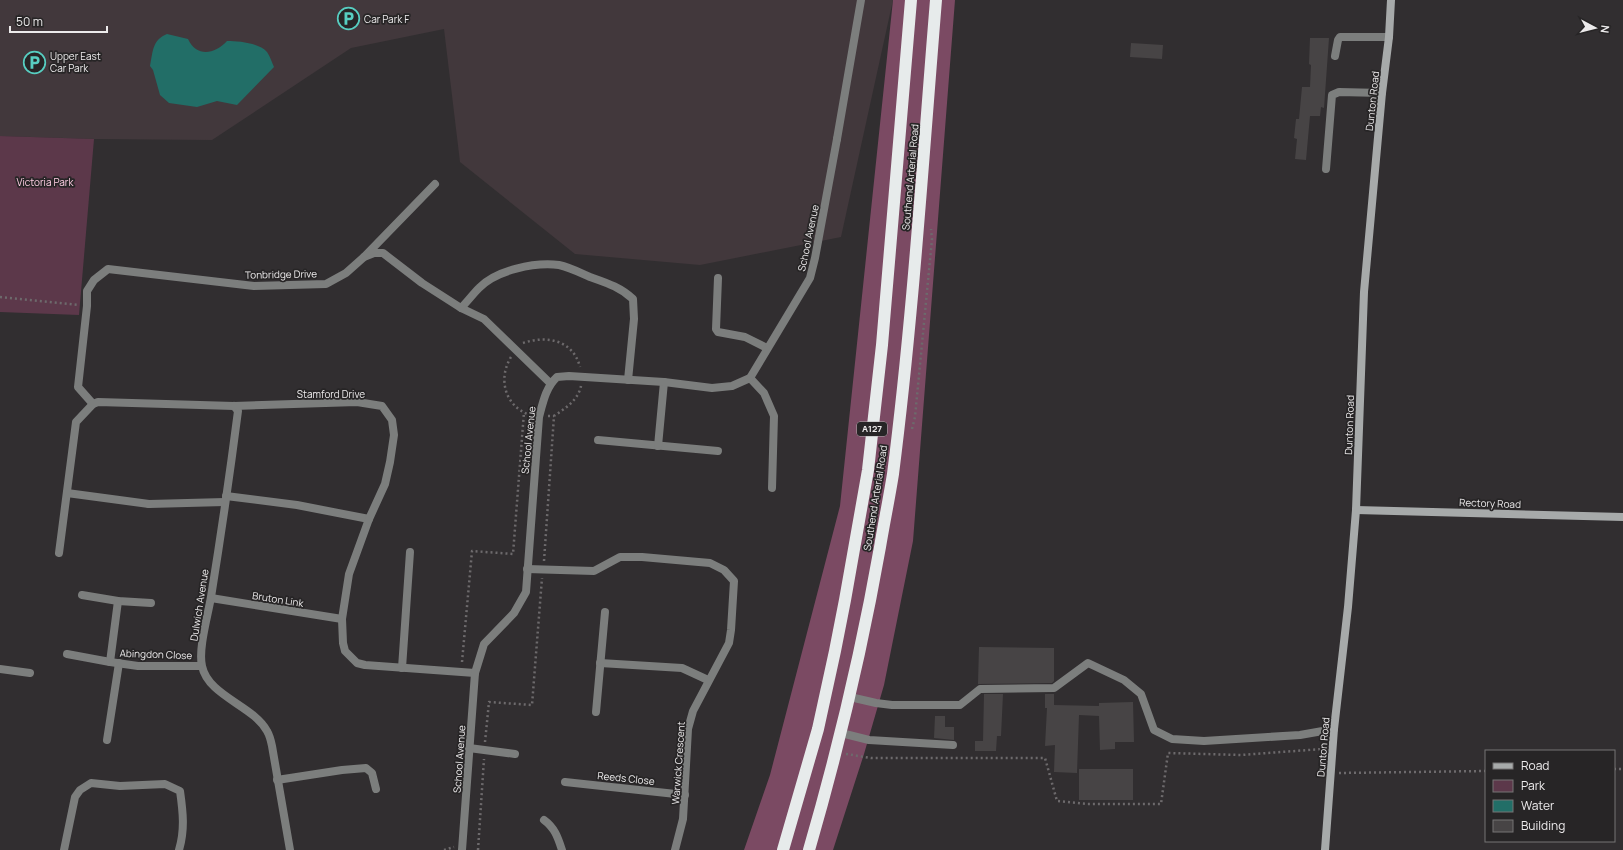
<svg xmlns="http://www.w3.org/2000/svg" width="1623" height="850" font-family="Manrope,sans-serif">
	<rect width="100%" height="100%" fill="#312e30"/>
	<polygon fill="#42383c" points="0,0 893,0 841,237 700,265 575,254 460,162 444,29 351,48 212,140 94,139 0,136"/>
	<polygon fill="#5c384a" points="0,136 94,139 79,315 0,312"/>
	<polygon fill="#7b4a63" points="893,0 955,0 913,541 884,685 864,754 833,850 744,850 770,775 840,506"/>
	<path fill="#226e67" d="M 167,34 L 188,39 C 197,58 215,54 227,41 C 239,41 259,43 267,52 C 270,56 272,63 274,67 L 237,105 L 217,101 L 197,107 L 169,103 L 160,95 L 153,70 L 150,66 C 153,52 152,40 167,34 Z"/>
	<g fill="#474445">
		<polygon points="1310,38 1329,38 1324,108 1321,107 1320,116 1310,116 1306,160 1295,159 1297,139 1294,138 1296,119 1299,119 1302,87 1310,87 1311,65 1309,64"/>
		<polygon points="1131,43 1163,45 1162,59 1130,57"/>
		<polygon points="979,647 1054,648 1054,681 1052,683 978,684"/>
		<polygon points="984,694 1003,694 1001,736 997,736 996,751 975,751 975,741 983,741"/>
		<polygon points="1045,694 1054,694 1054,705 1099,706 1099,703 1133,702 1134,742 1115,742 1115,749 1100,750 1099,716 1079,715 1077,773 1054,772 1055,745 1045,746 1047,708 1045,708"/>
		<polygon points="935,716 945,716 945,727 954,727 954,740 934,738"/>
		<rect x="1079" y="769" width="54" height="31"/>
	</g>
	<g fill="none" stroke-linecap="round" stroke-linejoin="round">
		<g stroke="#6d6a6c" stroke-width="2.5" stroke-dasharray="2 3" stroke-linecap="butt">
			<polyline points="0,297 79,305"/>
			<path d="M 523,343 C 547,335 573,340 580,367"/>
			<path d="M 511,357 C 498,378 504,406 530,415"/>
			<polyline points="548,416 554,416"/>
			<polyline points="912,429 915,417 932,239 931,229"/>
			<path d="M 544,561 L 554,416 C 566,408 578,400 581,386"/>
			<polyline points="462,662 472,551 513,554 524,412"/>
			<polyline points="485,742 489,702 532,705 542,578"/>
			<polyline points="846,754 871,758 1045,758 1057,801 1087,804 1161,804 1168,753 1241,755 1322,749"/>
			<polyline points="1614,769 1623,769"/>
			<polyline points="1339,773 1486,771"/>
			<polyline points="444,850 454,847"/>
			<polyline points="478,850 484,759"/>
		</g>
		<g stroke="#7c7e7d" stroke-width="8">
			<polyline points="1335,56 1338,40 1340,37 1389,37"/>
			<polyline points="837,139 861,0"/>
			<polyline points="1326,169 1332,95 1339,92 1382,93"/>
			<polyline points="364,257 435,184"/>
			<polyline points="718,278 716,329 718,332 745,337 767,348"/>
			<polyline points="598,440 718,451"/>
			<polyline points="658,446 664,382"/>
			<polyline points="226,496 297,505 369,519"/>
			<polyline points="149,504 225,502"/>
			<polyline points="402,668 410,552"/>
			<polyline points="0,669 30,673"/>
			<polyline points="850,697 876,703 892,705 960,705 980,689 1054,688 1088,663 1124,680 1141,694 1154,730 1172,739 1204,741 1300,735 1334,729"/>
			<polyline points="841,733 869,740 953,745"/>
			<polyline points="107,740 119,663"/>
			<polyline points="469,748 515,754"/>
			<polyline points="277,780 342,770 366,768 372,773 376,789"/>
			<path d="M 544,820 C 555,828 558,838 562,850"/>
		</g>
		<g stroke="#7c7e7d" stroke-width="8">
			<path d="M 461,308 C 467,302 473,294 479,288 C 496,270 535,262 559,265 C 569,267 581,273 590,277 C 607,283 620,287 633,299 L 634,319 L 628,380"/>
			<polyline points="750,378 764,393 774,416 772,488"/>
			<polyline points="93,404 78,387 87,306 87,291 94,280 108,269 254,286 326,284 346,273 364,257 374,253 383,253 422,283 461,308 484,319 550,383"/>
			<path d="M 234,406 L 238,411 C 230,473 221,535 211,597 C 208,615 198,649 202,666 C 208,696 254,706 267,731 C 270,736 271,741 272,746 L 290,850"/>
			<polyline points="67,493 149,504"/>
			<polyline points="59,553 76,422 93,404 98,402 234,406 357,402 382,406 392,420 394,435 390,462 385,484 369,519 349,574 342,619 343,643 345,651 357,663 365,665 475,673"/>
			<polyline points="527,569 594,571 620,557 642,557 710,563 724,570 734,581 731,630 729,643 693,711 688,729 683,819 675,850"/>
			<polyline points="82,595 118,601 151,603"/>
			<polyline points="211,598 342,619"/>
			<polyline points="67,654 110,662 138,666 201,666"/>
			<polyline points="110,662 118,601"/>
			<polyline points="600,663 682,668 708,680"/>
			<polyline points="596,712 605,612"/>
			<polyline points="565,782 685,795"/>
			<path d="M 64,850 L 75,797 L 80,790 L 91,783 L 120,786 L 165,784 L 180,791 C 183,812 185,830 179,850"/>
			<path d="M 462,850 L 475,673 L 484,644 L 514,613 L 526,592 L 539,417 C 543,402 546,387 557,377 L 569,376 L 664,382 L 712,388 L 732,386 L 750,378 L 810,278 L 815,258 L 837,139"/>
		</g>
		<g stroke="#a7aaaa" stroke-width="8">
			<polyline points="1356,510 1623,517"/>
			<polyline points="1325,850 1334,729 1348,607 1356,510 1364,292 1382,93 1389,37 1391,0"/>
		</g>
		<g stroke="#e7ebeb" stroke-width="12">
			<polyline points="783,850 818,729 835,651 845,600 868,470 882,345 911,0"/>
			<path d="M 809,850 C 838,750 862,649 880,547 C 884,523 889,499 893,474 C 913,317 923,158 936,0"/>
		</g>
	</g>
	<defs>
		<symbol id="parking-ring" viewBox="-11 -11 22 22"><circle r="9.5" fill="#272526" stroke="#57cec1" stroke-width="1.5"/><path d="M-3.5-5.5H1a3.5 3.5 0 0 1 0 7H-1V5.5H-3.5ZM-1-3.4V-.6H.8a1.4 1.4 0 0 0 0-2.8Z" fill="#57cec1"/></symbol>
	</defs>
	<g fill-rule="evenodd">
		<use href="#parking-ring" x="336" y="6" width="25" height="25"/>
		<use href="#parking-ring" x="22" y="50" width="25" height="25"/>
	</g>
	<g text-anchor="middle" stroke-width="3.5" stroke-linejoin="round" paint-order="stroke">
		<rect fill="#272526" stroke="#b2b0b1" stroke-width="1" x="857" y="422" width="30" height="14" rx="3"/>
		<g font-size="9" font-weight="bold" fill="#edebec">
			<text x="872" y="432">A127</text>
		</g>
		<g font-size="10" fill="#edebec" stroke="#272526" text-anchor="start">
			<text x="364" y="23">Car Park F</text>
			<text x="50" y="60">Upper East<tspan x="50" dy="12">Car Park</tspan></text>
		</g>
		<g font-size="10" fill="#edebec" stroke="#272526">
			<text transform="translate(1372 101) rotate(-84)" y="4">Dunton Road</text>
			<text transform="translate(910 177) rotate(-85)" y="4">Southend Arterial Road</text>
			<text transform="translate(808 238) rotate(-78)" y="4">School Avenue</text>
			<text transform="translate(281 274) rotate(-1)" y="4">Tonbridge Drive</text>
			<text x="331" y="398">Stamford Drive</text>
			<text transform="translate(1349 425) rotate(-88)" y="4">Dunton Road</text>
			<text transform="translate(528 440) rotate(-84)" y="4">School Avenue</text>
			<text transform="translate(875 498) rotate(-81)" y="4">Southend Arterial Road</text>
			<text transform="translate(1490 503) rotate(2)" y="4">Rectory Road</text>
			<text transform="translate(278 599) rotate(9)" y="4">Bruton Link</text>
			<text transform="translate(199 605) rotate(-81)" y="4">Dulwich Avenue</text>
			<text transform="translate(156 654) rotate(2)" y="4">Abingdon Close</text>
			<text transform="translate(1323 747) rotate(-85)" y="4">Dunton Road</text>
			<text transform="translate(459 759) rotate(-86)" y="4">School Avenue</text>
			<text transform="translate(678 763) rotate(-86)" y="4">Warwick Crescent</text>
			<text transform="translate(626 778) rotate(6)" y="4">Reeds Close</text>
		</g>
		<g font-size="10" fill="#ffcee4" stroke="#272526">
			<text x="45" y="186">Victoria Park</text>
		</g>
	</g>
	<rect x="1485" y="750" width="130" height="92" fill="#272526" stroke="#767475"/>
	<rect x="1493" y="763" width="20" height="6" fill="#a7aaaa" stroke="#767475"/>
	<text x="1521" y="770" font-size="12" fill="#edebec">Road</text>
	<rect x="1493" y="780" width="20" height="12" fill="#5c384a" stroke="#767475"/>
	<text x="1521" y="790" font-size="12" fill="#edebec">Park</text>
	<rect x="1493" y="800" width="20" height="12" fill="#226e67" stroke="#767475"/>
	<text x="1521" y="810" font-size="12" fill="#edebec">Water</text>
	<rect x="1493" y="820" width="20" height="12" fill="#474445" stroke="#767475"/>
	<text x="1521" y="830" font-size="12" fill="#edebec">Building</text>
	<g transform="translate(1595 28) rotate(97)" stroke="#272526" stroke-width="3" paint-order="stroke">
	<path d="M0-3L7 15L0 10L-7 15Z" fill="#edebec"/>
	<text y="-6" font-size="11" font-weight="bold" text-anchor="middle" fill="#edebec">N</text>
	</g>
	<path d="M10 26v6h97v-6" fill="none" stroke="#edebec" stroke-width="2"/>
	<text x="16" y="26" font-size="12" fill="#edebec" stroke="#272526" stroke-width="3" paint-order="stroke">50 m</text>
</svg>
